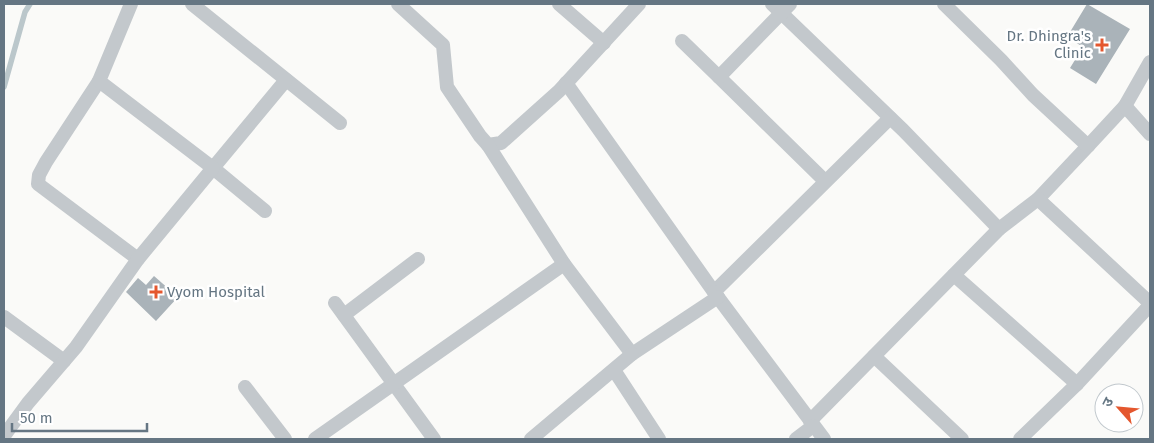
<svg xmlns="http://www.w3.org/2000/svg" width="1154" height="443" font-family="'Fira Sans','Noto Sans Devanagari',sans-serif">
	<rect width="100%" height="100%" fill="#fafaf8"/>
	<g fill="none" stroke-linecap="round" stroke-linejoin="round">
		<polyline stroke="#bbc7cb" stroke-width="5.5" points="4,87 25,12 30,4"/>
	</g>
	<g fill="#aab3b9">
		<polygon points="1087,4 1130,29 1096,84 1070,68 1083,47 1067,37"/>
		<polygon points="154,276 178,297 156,321 126,292 138,278 146,285"/>
	</g>
	<g fill="none" stroke-linecap="round" stroke-linejoin="round">
		<g stroke="#c3c8cc" stroke-width="14">
			<polyline points="192,4 340,123"/>
			<polyline points="398,4 443,45 447,87 480,136 488,145 501,143 559,91 639,4"/>
			<polyline points="559,4 604,43"/>
			<polyline points="772,4 903,130 999,229 1038,199 1088,146 1125,106 1150,62"/>
			<polyline points="790,4 719,77 825,181"/>
			<polyline points="944,4 1001,60 1033,95 1088,146"/>
			<polyline points="682,41 719,77"/>
			<polyline points="99,81 46,162 39,175 38,184 138,259"/>
			<polyline points="566,83 714,292 890,118"/>
			<polyline points="1125,106 1150,134"/>
			<polyline points="488,145 564,264"/>
			<polyline points="1038,199 1150,303"/>
			<polyline points="265,211 213,168 286,80"/>
			<polyline points="954,275 1077,384"/>
			<polyline points="714,292 824,439"/>
			<polyline points="335,303 434,439"/>
			<polyline points="344,315 418,259"/>
			<polyline points="4,317 64,361"/>
			<polyline points="874,356 962,439"/>
			<polyline points="614,370 659,439"/>
			<polyline points="245,387 285,439"/>
			<polyline points="810,421 999,229"/>
			<polyline points="4,436 28,403 76,347 138,259 213,168 99,81 131,4"/>
			<polyline points="315,439 564,264 632,354 718,297"/>
			<polyline points="531,439 632,354"/>
			<polyline points="796,439 813,426"/>
			<polyline points="1020,439 1077,384 1150,305"/>
		</g>
	</g>
	<g fill="#e4572e" stroke="#fff" stroke-width="2">
		<path d="M1099.5 37.5h5v5h5v5h-5v5h-5v-5h-5v-5h5z"/>
		<path d="M153.5 284.5h5v5h5v5h-5v5h-5v-5h-5v-5h5z"/>
	</g>
	<g text-anchor="middle" stroke-width="5" stroke-linejoin="round" paint-order="stroke">
		<g font-size="15" fill="#657683" stroke="#fff" text-anchor="end">
			<text x="1091" y="41">Dr. Dhingra's<tspan x="1091" dy="17">Clinic</tspan></text>
			<text x="167" y="297" text-anchor="start">Vyom Hospital</text>
		</g>
	</g>
	<rect width="1154" height="443" fill="none" stroke="#657683" stroke-width="10"/>
	<g transform="translate(1119 408) rotate(297)"><circle r="24" fill="#ffffff" stroke="#c1c8cd"/>
	<path d="M0-4L9 19L0 12L-9 19Z" fill="#e4572e"/>
	<text y="-8" font-size="14" font-weight="bold" text-anchor="middle" fill="#657683">उ</text>
	</g>
	<path d="M12 423v8h135v-8" fill="none" stroke="#657683" stroke-width="2.5"/>
	<text x="20" y="423" font-size="15" fill="#657683" stroke="#ffffff" stroke-width="4" paint-order="stroke">50 m</text>
</svg>
